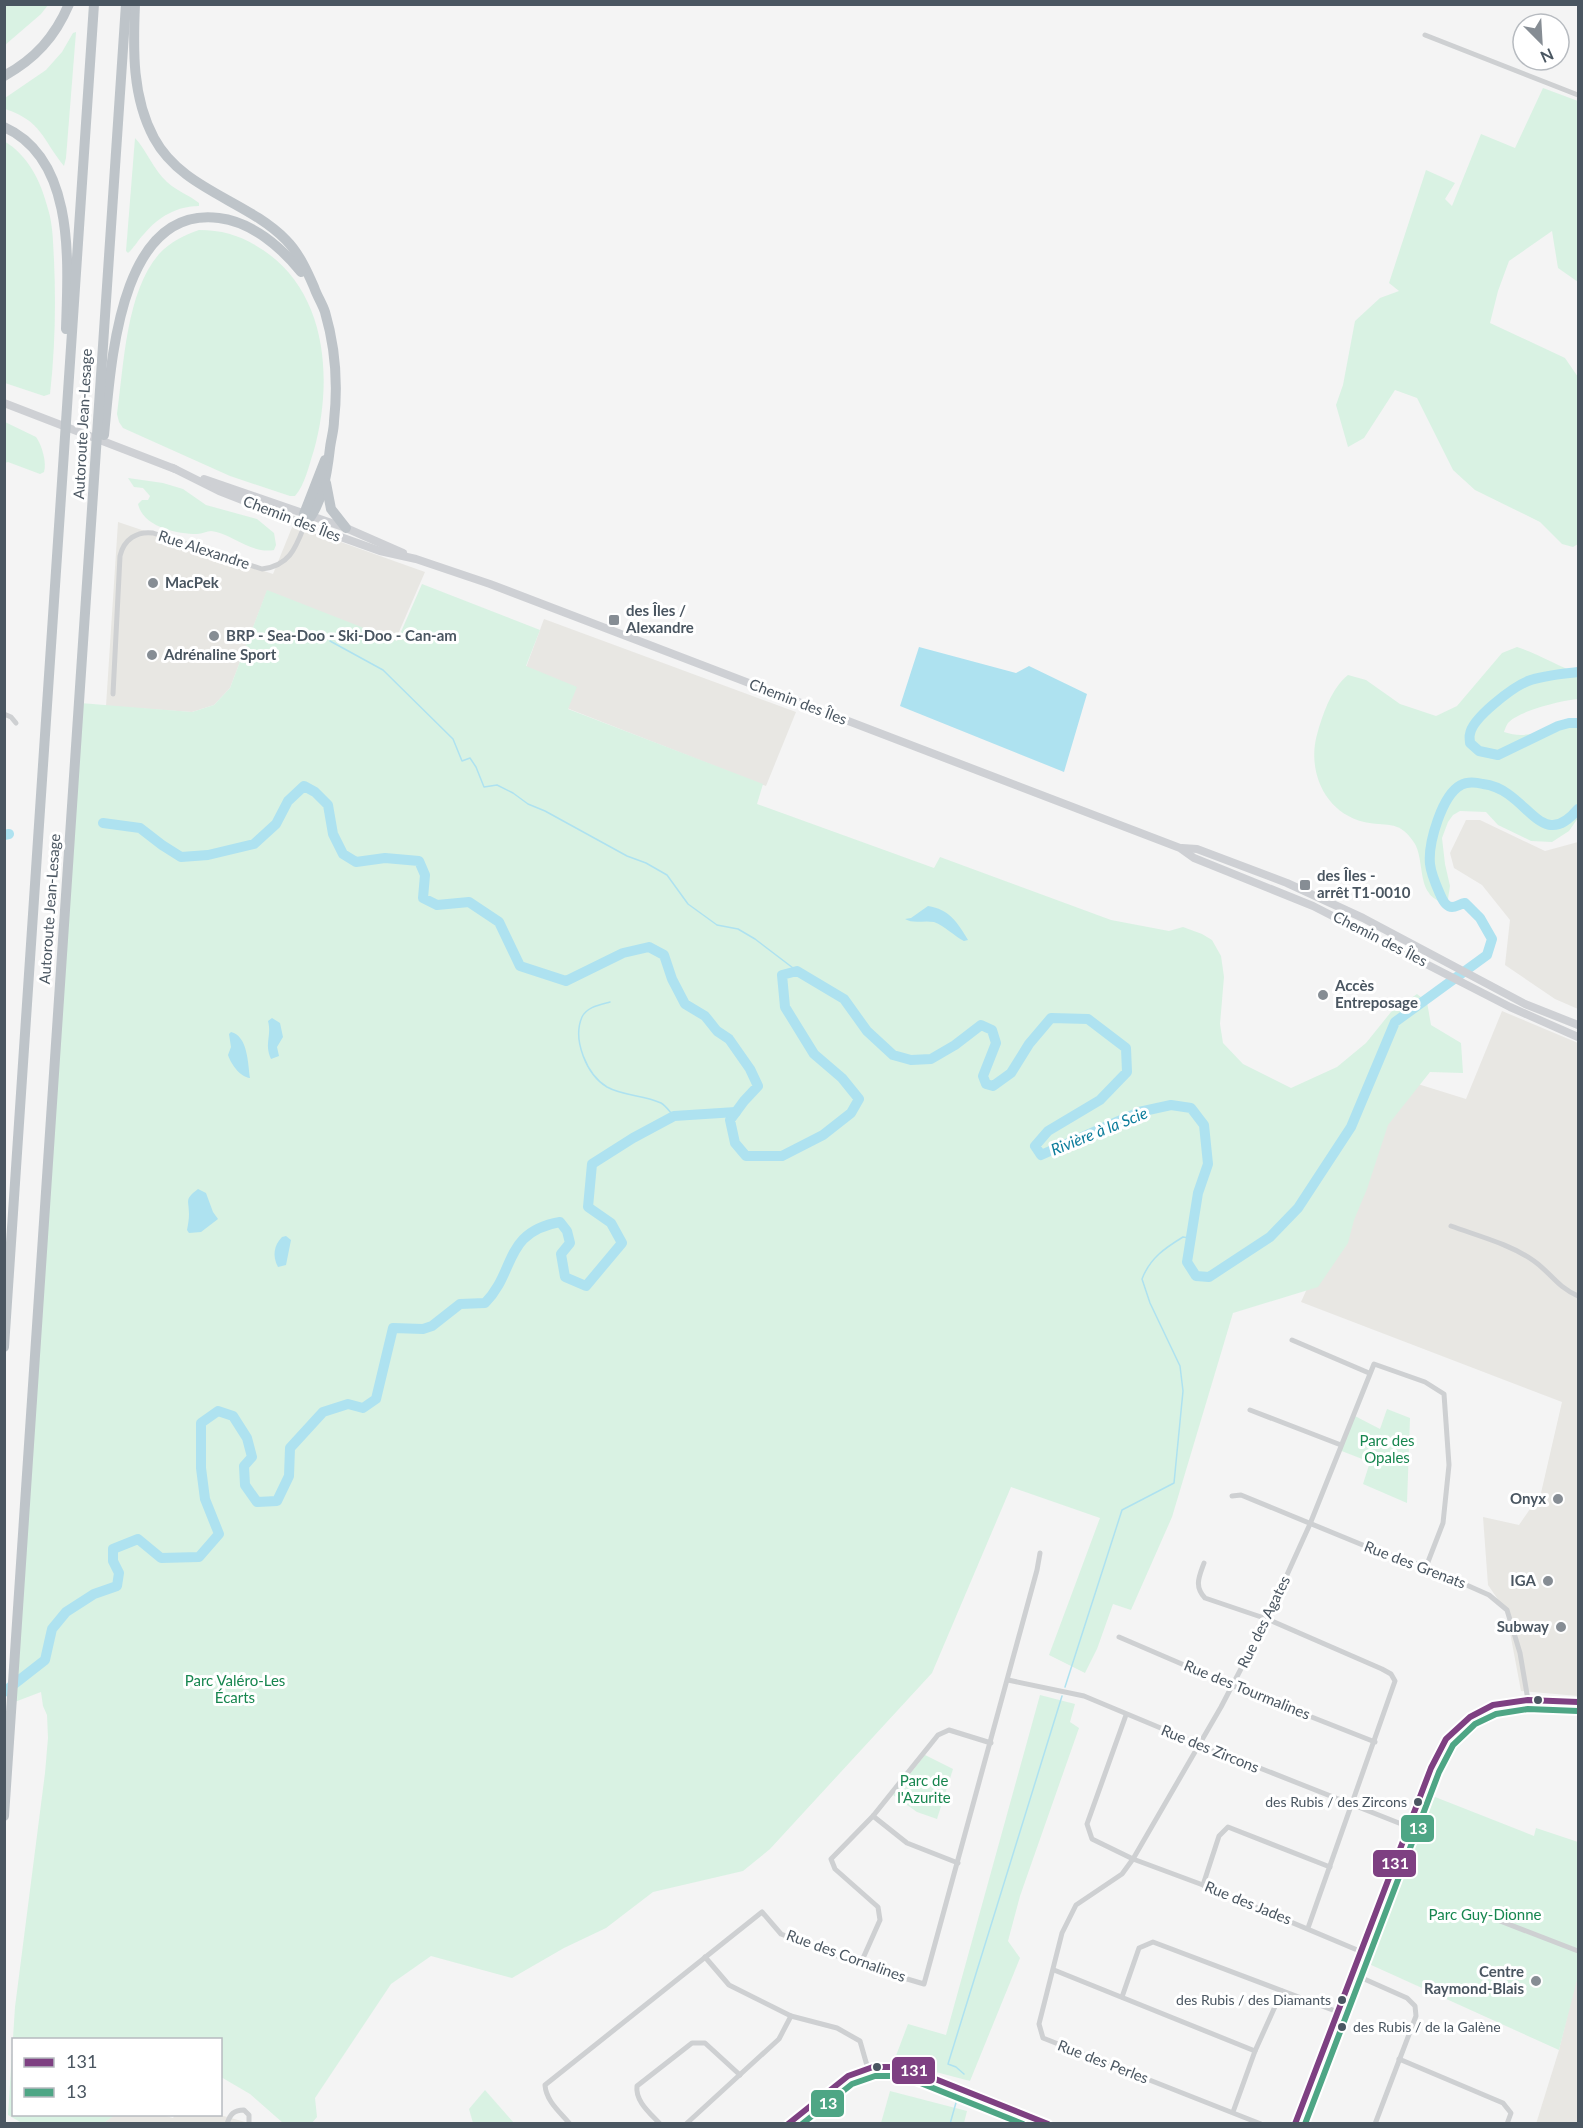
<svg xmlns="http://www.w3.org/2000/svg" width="1583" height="2128" font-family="Lato,sans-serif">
	<rect width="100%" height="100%" fill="#f4f4f4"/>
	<g fill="#e8e7e3">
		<polygon points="118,522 273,574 293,525 425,572 395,641 267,591 230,688 214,705 192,712 106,706"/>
		<polygon points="544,619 796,712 766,786 518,689"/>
		<polygon points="1466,820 1480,820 1545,851 1578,842 1578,1009 1555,999 1505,965 1510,920 1482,885 1454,868 1450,853"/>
		<polygon points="1502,1011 1578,1043 1578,1696 1521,1691 1506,1611 1488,1585 1483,1517 1519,1525 1541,1493 1562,1402 1301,1302 1365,1160 1405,1080 1466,1099"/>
		<polygon points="1577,1976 1578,2123 1536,2124 1559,2050"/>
		<polygon points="115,2114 163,2115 173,2118 175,2115 220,2115 249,2123 102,2124"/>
	</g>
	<g fill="#d9f2e3">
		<polygon points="5,4 48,4 48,5 41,14 5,45"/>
		<path d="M 76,32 L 66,158 L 64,166 C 42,139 42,121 5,109 L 5,98 L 46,70 L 62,52 L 73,33 Z"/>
		<polygon points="1543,88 1578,101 1578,282 1558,268 1552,231 1509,261 1498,291 1490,323 1565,358 1578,377 1578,544 1573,547 1562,544 1540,522 1475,490 1453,470 1417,398 1395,390 1364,438 1348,447 1336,405 1343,385 1355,321 1380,298 1399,291 1389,283 1426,170 1455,183 1445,199 1452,206 1481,134 1515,148"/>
		<path d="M 135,138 C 147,151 153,169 167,182 C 177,191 189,195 199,203 L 199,206 C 177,206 158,217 144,234 C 138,240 134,248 128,253 L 126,251 Z"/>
		<path d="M 4,141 C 29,156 41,182 48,209 C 53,225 53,243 54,260 C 56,305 55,350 50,394 L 44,396 L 5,383 Z"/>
		<path d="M 199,230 C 224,230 242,236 263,250 C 328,293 333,382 314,450 C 309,465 305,485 295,496 L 290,496 L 230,476 L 123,428 L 119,422 L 117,414 C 124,365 126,292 159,254 C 170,242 184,235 199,230 Z"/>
		<path d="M 5,422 L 36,437 C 42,445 47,463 44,472 L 40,474 L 8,462 L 5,463 Z"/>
		<path d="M 128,478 L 163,483 L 183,489 L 206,505 L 257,519 L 274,533 L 276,545 L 274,550 C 250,554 231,533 211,531 C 207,531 202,534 197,534 C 177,534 143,527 138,504 L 142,500 L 148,500 L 150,496 L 143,488 L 134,487 Z"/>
		<polygon points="422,584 540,630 526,666 577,687 568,709 763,784 757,804 934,868 940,857 1111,920 1169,931 1183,927 1202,934 1212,940 1221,956 1224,977 1220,1024 1223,1043 1243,1064 1291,1088 1337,1067 1366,1043 1391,1012 1417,994 1427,1002 1431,1025 1461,1043 1463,1073 1430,1072 1388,1125 1367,1189 1354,1220 1348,1243 1318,1287 1233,1313 1172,1517 1131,1610 1113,1604 1097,1649 1085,1673 1049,1655 1100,1518 1011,1487 932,1673 770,1849 743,1871 653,1892 606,1928 564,1948 512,1978 431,1956 391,1984 315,2098 317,2117 312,2123 283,2123 250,2094 221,2077 220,2040 14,2040 14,2114 115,2115 102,2124 22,2123 8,2115 15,2007 45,1773 48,1738 47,1715 43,1706 41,1692 12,1703 80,703 192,712 214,705 230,688 267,590 397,641"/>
		<path d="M 1517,647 C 1539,654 1557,666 1578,673 L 1578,699 C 1563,700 1518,711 1508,723 C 1506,726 1505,729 1504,732 C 1532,742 1551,723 1578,727 L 1578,818 L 1569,831 L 1552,842 L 1531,841 L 1498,825 L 1486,812 L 1460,811 L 1453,815 L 1448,822 L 1442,838 L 1445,864 L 1450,886 L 1448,899 L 1440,902 C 1436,899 1431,897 1429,893 C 1419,881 1423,853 1413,841 C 1398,819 1385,827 1364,822 C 1323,812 1306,768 1318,731 C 1324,711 1332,688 1348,675 L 1366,680 L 1400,704 L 1436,716 L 1457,706 L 1502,653 Z"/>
		<polygon points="1387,1409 1410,1418 1407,1503 1363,1484 1370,1462 1339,1450 1353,1415 1380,1429"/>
		<polygon points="1040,1695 1075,1704 1070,1722 1079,1728 1020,1896 1008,1941 1020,1958 970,2081 894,2061 908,2024 946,2035"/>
		<polygon points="925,1755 953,1769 937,1819 917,1812 893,1795"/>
		<polygon points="1430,1795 1534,1836 1536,1828 1578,1842 1578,1976 1559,2050 1369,1964"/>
		<polygon points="485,2090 514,2123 473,2123 469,2109"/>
		<polygon points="890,2091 967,2111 964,2123 881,2123"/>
	</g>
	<g fill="#aee2f0">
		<polygon points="919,647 1016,673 1029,666 1087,694 1064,772 900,706"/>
		<path d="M 928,906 C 949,909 958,923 968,940 L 964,941 C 954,936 945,926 934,922 C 924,920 913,924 905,919 L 911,918 Z"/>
		<path d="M 272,1018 L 280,1023 L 283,1037 L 277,1047 L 279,1056 L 271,1059 C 264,1043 272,1036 268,1021 Z"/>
		<path d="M 231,1032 C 248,1036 248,1064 250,1078 C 240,1077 231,1064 228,1055 L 231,1047 L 229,1034 Z"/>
		<path d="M 198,1189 L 206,1193 L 213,1212 L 218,1219 L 201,1232 L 189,1233 L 187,1230 C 188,1225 189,1219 189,1214 C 189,1199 184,1200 198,1189 Z"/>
		<path d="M 286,1236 L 291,1240 L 286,1265 L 278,1267 C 272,1256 274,1245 282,1237 Z"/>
	</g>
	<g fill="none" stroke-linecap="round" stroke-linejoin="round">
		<g stroke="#aee2f0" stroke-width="1.5">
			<polyline points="330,641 383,670 453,739 462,761 470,758 476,767 484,787 497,785 513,793 528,804 545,811 627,856 646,863 667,875 688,904 717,925 738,929 755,939 797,971"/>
			<path d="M 610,1002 C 599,1005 587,1007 582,1017 C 572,1040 587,1075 607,1087 C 623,1096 644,1095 661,1103 C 666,1106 670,1112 674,1116"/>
			<path d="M 1065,1687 L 1122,1510 L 1174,1483 L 1183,1391 L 1180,1366 L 1150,1303 L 1142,1279 C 1150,1258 1165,1248 1183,1237 L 1189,1238"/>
			<polyline points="964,2074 956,2067 948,2064 1062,1696"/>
			<polyline points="950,2124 957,2099"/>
		</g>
		<g stroke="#aee2f0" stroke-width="10">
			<path d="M 1578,672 C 1561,674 1544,675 1528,681 C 1513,687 1472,718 1470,734 C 1469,737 1470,740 1470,743 L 1479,751 L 1498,755 L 1558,726 L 1569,723 L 1578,723"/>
			<path d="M 103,823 L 140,828 L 162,845 L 181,857 L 208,855 L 254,844 L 276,824 L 288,801 L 304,786 L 315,792 L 328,805 L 333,834 L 343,854 L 356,862 L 385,858 L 419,861 L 425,875 L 423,898 L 437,905 L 469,902 L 499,922 L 520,966 L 566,981 L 623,953 L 649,947 L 664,955 L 672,979 L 685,1004 L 705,1016 L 717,1031 L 729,1039 L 750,1069 L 758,1086 L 744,1101 L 730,1120 L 735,1143 L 746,1156 L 782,1156 L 823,1135 L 851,1113 L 859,1099 L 842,1078 L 814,1054 L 785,1007 L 782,975 L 797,971 L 844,999 L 867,1031 L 893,1055 L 911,1060 L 931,1059 L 955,1045 L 981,1025 L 992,1030 L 996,1043 L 983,1076 L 986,1084 L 993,1086 L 1011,1073 L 1029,1044 L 1051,1018 L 1088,1019 L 1126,1048 L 1127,1072 L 1100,1100 L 1048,1131 L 1035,1146 L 1041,1155 L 1139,1112 L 1171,1105 L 1191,1108 L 1204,1125 L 1208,1164 L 1198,1193 L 1187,1262 L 1196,1276 L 1209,1277 L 1270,1237 L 1298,1208 L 1351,1127 L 1395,1022 L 1487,955 L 1492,939 L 1480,918 L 1465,903 C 1460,904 1456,907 1452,907 C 1446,907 1442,899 1440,894 C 1436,885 1431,874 1430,864 C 1428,843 1442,795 1461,785 C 1468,781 1475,782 1483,784 C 1492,785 1501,789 1508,794 C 1534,812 1548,845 1578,809"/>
			<polyline points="4,835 9,834"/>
			<path d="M 4,1692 L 45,1660 L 52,1629 L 66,1612 L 94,1594 L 117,1586 L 119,1573 L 113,1561 L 113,1549 L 138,1539 L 161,1558 L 199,1557 L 219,1534 L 205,1499 L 201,1468 L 201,1423 L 218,1411 L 233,1416 L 247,1438 L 252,1457 L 244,1466 L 245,1485 L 257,1502 L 277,1501 L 289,1476 L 290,1448 L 323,1412 L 348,1404 L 363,1408 L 376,1399 L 393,1328 L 423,1329 L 432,1326 L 460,1304 L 485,1303 C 516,1272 503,1232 560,1222 L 567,1231 L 570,1243 L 561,1254 L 565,1277 L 586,1286 L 622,1243 L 611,1223 L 588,1207 L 592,1164 L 633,1138 L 674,1116 L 736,1112"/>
		</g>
		<g stroke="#ced0d2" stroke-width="5">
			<polyline points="1425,35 1578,95"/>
			<path d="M 113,694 L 120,556 C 124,539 137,531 153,533 L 262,569 C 290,566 296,547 305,524"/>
			<polyline points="4,714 11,717 16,723"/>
			<path d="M 1451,1226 C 1478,1236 1510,1244 1534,1261 C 1552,1274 1556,1286 1578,1296"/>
			<polyline points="1292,1340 1369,1373"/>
			<polyline points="1250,1410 1341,1445"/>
			<polyline points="1232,1496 1241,1495 1370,1548 1426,1567 1489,1595 1507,1610 1520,1653 1528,1700"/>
			<path d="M 1204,1563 C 1199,1577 1194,1586 1205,1598 L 1267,1619 L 1382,1669 L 1391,1674 L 1395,1681 L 1308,1928"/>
			<polyline points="1119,1637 1233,1686 1375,1742"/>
			<polyline points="1008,1680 1084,1696 1199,1744 1409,1827"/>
			<polyline points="1126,1715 1087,1824 1092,1839 1133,1859 1203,1885 1362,1952"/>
			<polyline points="873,1816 907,1843 958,1863"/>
			<polyline points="1203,1885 1219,1836 1228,1827 1330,1867"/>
			<polyline points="1495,1919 1578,1951"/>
			<polyline points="705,1957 729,1985 791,2016 837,2028 860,2041 868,2069"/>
			<polyline points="860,1965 880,1920 878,1907 835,1869 831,1859 873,1816 938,1735 949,1730 991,1743"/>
			<polyline points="1054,1970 1255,2051"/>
			<polyline points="1353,1974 1407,1998 1415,2006 1416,2016 1375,2124"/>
			<polyline points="1122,1997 1139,1948 1153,1942 1338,2012"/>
			<polyline points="1399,2059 1503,2103 1511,2113 1507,2124"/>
			<polyline points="1233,2112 1255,2051 1282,1991"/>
			<path d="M 227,2124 C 230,2114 234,2110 244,2110 L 249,2115 L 249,2124"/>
			<path d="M 570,2124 C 560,2112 546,2101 545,2085 L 762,1912 L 781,1934 L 860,1965 L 924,1984 L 1037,1570 L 1040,1553"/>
			<path d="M 660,2124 C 650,2113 635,2101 637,2086 L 692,2043 L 705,2043 L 740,2075"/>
			<polyline points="686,2124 779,2039 791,2016"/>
			<polyline points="787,2124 848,2076 873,2067 905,2067 1049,2124"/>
			<polyline points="1261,2124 1043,2038 1039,2024 1062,1933 1076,1905 1122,1874 1133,1859 1221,1707 1267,1619 1310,1524 1374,1364 1425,1382 1444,1394 1449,1465 1443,1523 1426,1567"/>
			<polyline points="1295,2124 1431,1768 1446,1739 1470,1717 1493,1705 1528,1700 1578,1702"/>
		</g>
		<g stroke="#ced0d4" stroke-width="8">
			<polyline points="4,403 175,469"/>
			<polyline points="173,468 219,491 293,520 380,551 416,559 490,584 1180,848 1194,858 1313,906 1510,1007 1578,1037"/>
			<polyline points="204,479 346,528 403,553"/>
			<polyline points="1182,848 1197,849 1287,883 1363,918 1525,1004 1578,1025"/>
		</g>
		<g stroke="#bec4c9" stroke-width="10">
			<path d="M 135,4 C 133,50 132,97 154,138 C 182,190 247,200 286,240 C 299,253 307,271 314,287 C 317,296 322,303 325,312 C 335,346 338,385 334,421 C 334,430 331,439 330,448 C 327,474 323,504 305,524"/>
			<path d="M 4,76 C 35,59 55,37 69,4"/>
			<path d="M 4,127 C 76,159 68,263 66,329"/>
			<path d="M 104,435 C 111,367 118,205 219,218 C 252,222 281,247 301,272"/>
			<polyline points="326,483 331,509 346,528"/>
			<polyline points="305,524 304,514 325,460"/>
			<polyline points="4,1347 94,4"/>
			<polyline points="4,1816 126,4"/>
		</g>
		<defs>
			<g id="bus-1">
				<polyline points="788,2124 848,2076 873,2067 905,2067 1048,2124"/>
				<polyline points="1295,2124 1431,1768 1446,1739 1470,1717 1493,1705 1528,1700 1578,1702"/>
			</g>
			<g id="bus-2">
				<polyline points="802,2124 852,2084 875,2076 903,2076 1023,2124"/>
				<polyline points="1305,2124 1439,1772 1453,1745 1475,1724 1496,1714 1528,1709 1578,1711"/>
			</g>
		</defs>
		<use href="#bus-1" stroke="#fff" stroke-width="10"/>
		<use href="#bus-2" stroke="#fff" stroke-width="10"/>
		<use href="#bus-1" stroke="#7e4082" stroke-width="6"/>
		<use href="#bus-2" stroke="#4ea685" stroke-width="6"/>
	</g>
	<g fill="#868d94" stroke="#fff" stroke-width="2">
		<circle cx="153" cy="583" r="6"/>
		<rect x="608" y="614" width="12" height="12" rx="3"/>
		<circle cx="214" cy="636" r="6"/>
		<circle cx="152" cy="655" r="6"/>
		<rect x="1299" y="879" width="12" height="12" rx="3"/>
		<circle cx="1323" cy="995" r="6"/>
		<circle cx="1558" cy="1499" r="6"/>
		<circle cx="1548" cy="1581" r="6"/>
		<circle cx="1561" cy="1627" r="6"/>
		<circle cx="1536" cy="1981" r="6"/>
	</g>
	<g fill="#4a5661" stroke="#fff" stroke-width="2">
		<circle cx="1538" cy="1700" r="5"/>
		<circle cx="1418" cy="1802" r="5"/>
		<circle cx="1342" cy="2000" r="5"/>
		<circle cx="1342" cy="2027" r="5"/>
		<circle cx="877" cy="2067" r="5"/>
	</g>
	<g text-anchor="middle" stroke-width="6" stroke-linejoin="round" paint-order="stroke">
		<g font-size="14" fill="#4a5661" stroke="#fff" text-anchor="end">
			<text x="1407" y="1807">des Rubis / des Zircons</text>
			<text x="1331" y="2005">des Rubis / des Diamants</text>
			<text x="1353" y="2032" text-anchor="start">des Rubis / de la Galène</text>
		</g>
		<g font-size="15" fill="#4a5661" stroke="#fff">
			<text transform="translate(83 424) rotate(-87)" y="5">Autoroute Jean-Lesage</text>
			<text transform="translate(292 519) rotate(21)" y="5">Chemin des Îles</text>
			<text transform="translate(204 550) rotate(18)" y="5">Rue Alexandre</text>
			<text transform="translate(798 702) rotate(21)" y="5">Chemin des Îles</text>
			<text transform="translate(50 909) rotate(-86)" y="5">Autoroute Jean-Lesage</text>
			<text transform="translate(1380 939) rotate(27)" y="5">Chemin des Îles</text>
			<text transform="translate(1415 1565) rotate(21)" y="5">Rue des Grenats</text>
			<text transform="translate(1264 1622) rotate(-64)" y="5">Rue des Agates</text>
			<text transform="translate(1247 1690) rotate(22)" y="5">Rue des Tourmalines</text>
			<text transform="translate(1210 1749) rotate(22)" y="5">Rue des Zircons</text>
			<text transform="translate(1248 1903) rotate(22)" y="5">Rue des Jades</text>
			<text transform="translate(846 1956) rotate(20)" y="5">Rue des Cornalines</text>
			<text transform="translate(1103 2062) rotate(21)" y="5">Rue des Perles</text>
		</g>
		<g font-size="15" font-weight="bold" fill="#4a5661" stroke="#fff" text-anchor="start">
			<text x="165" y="588">MacPek</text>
			<text x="626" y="616">des Îles /<tspan x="626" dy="17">Alexandre</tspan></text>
			<text x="226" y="641">BRP - Sea-Doo - Ski-Doo - Can-am</text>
			<text x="164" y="660">Adrénaline Sport</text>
			<text x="1317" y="881">des Îles -<tspan x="1317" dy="17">arrêt T1-0010</tspan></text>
			<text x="1335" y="991">Accès<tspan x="1335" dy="17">Entreposage</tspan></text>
			<text x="1546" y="1504" text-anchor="end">Onyx</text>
			<text x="1536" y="1586" text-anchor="end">IGA</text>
			<text x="1549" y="1632" text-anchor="end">Subway</text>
			<text x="1524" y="1977" text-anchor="end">Centre<tspan x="1524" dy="17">Raymond-Blais</tspan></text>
		</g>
		<g font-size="15" fill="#17864f" stroke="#fff">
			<text x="1387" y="1446">Parc des<tspan x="1387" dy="17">Opales</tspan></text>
			<text x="235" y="1686">Parc Valéro-Les<tspan x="235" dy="17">Écarts</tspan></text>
			<text x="924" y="1786">Parc de<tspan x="924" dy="17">l'Azurite</tspan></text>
			<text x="1485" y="1920">Parc Guy-Dionne</text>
		</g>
		<g font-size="16" font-style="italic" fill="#0c7c9b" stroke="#fff">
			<text transform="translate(1099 1131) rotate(-22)" y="6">Rivière à la Scie</text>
		</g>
	</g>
	<g stroke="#fff" stroke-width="2">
		<rect x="1400" y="1814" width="35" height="29" rx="6" fill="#4ea685"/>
		<rect x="1372" y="1849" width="45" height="29" rx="6" fill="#7e4082"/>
		<rect x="891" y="2056" width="45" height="29" rx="6" fill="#7e4082"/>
		<rect x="810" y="2089" width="35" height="29" rx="6" fill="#4ea685"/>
	</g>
	<g font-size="16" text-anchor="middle" font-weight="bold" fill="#fff">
		<text x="1418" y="1834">13</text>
		<text x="1395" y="1869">131</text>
		<text x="914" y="2076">131</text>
		<text x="828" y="2109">13</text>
	</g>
	<rect width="1583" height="2128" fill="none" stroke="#4a5661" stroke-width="12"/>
	<rect x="12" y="2038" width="210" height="78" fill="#ffffff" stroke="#b7bbc0" stroke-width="1.5"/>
	<rect x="24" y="2058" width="30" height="9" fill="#7e4082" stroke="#b7bbc0" stroke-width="1.5"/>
	<text x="66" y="2068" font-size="18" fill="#4a5661">131</text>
	<rect x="24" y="2088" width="30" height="9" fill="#4ea685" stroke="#b7bbc0" stroke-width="1.5"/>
	<text x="66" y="2098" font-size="18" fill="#4a5661">13</text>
	<g transform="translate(1541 42) rotate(156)"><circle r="28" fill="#ffffff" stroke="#b7bbc0" stroke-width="1.5"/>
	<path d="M0-4.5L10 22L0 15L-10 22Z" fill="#868d94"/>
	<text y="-9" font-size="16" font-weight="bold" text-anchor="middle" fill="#4a5661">N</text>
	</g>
</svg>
